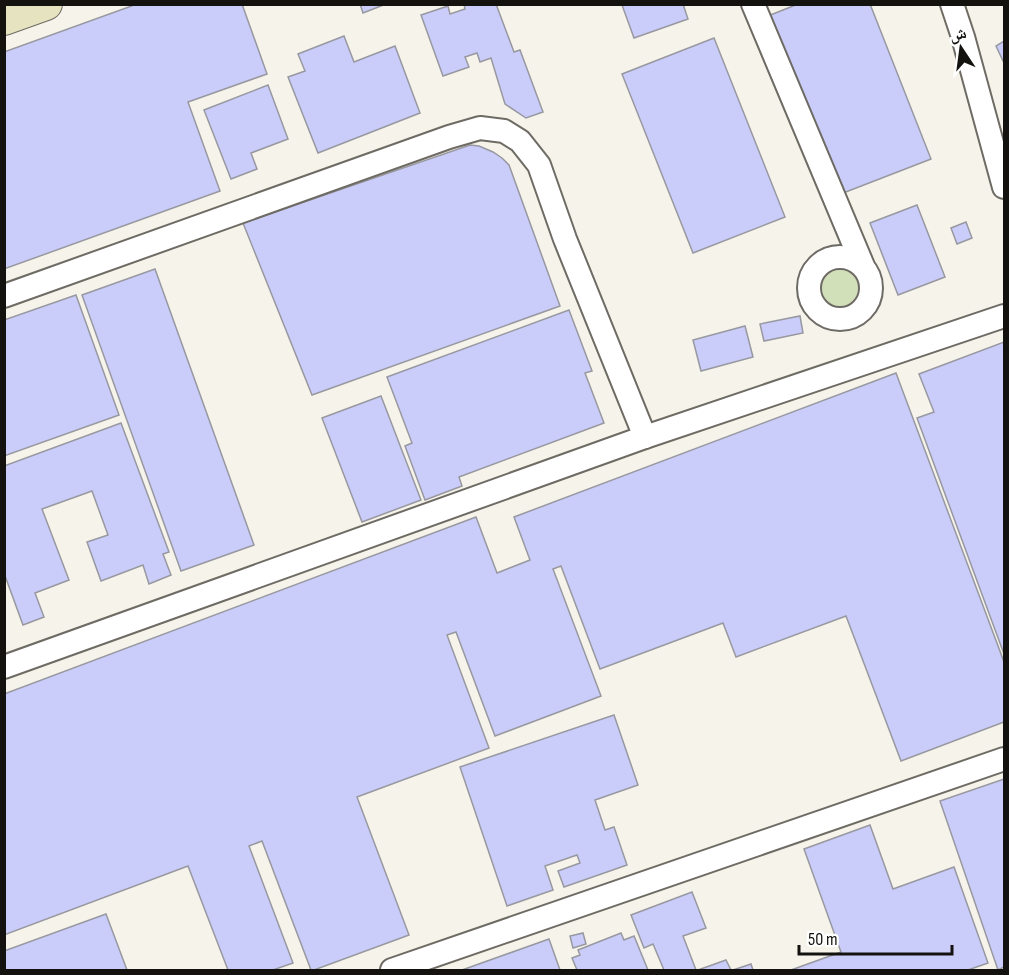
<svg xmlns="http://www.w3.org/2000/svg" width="1009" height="975" font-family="'Sofia Sans Condensed','Noto Naskh Arabic',sans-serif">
	<rect width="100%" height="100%" fill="#f6f3ea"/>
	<circle fill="#d1e0b9" cx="840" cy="288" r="18"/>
	<g fill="#cacdf9" stroke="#9898a1" stroke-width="1.5">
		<polygon points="137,4 242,4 267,74 188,102 220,191 4,269 4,52"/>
		<polygon points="360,4 386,4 363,13"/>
		<polygon points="464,4 496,4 514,52 520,50 543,112 526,118 505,104 491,58 480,62 477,53 465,57 469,67 443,76 421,15 448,6 450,14 465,9"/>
		<polygon points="623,4 683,4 688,19 634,38 622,5"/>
		<polygon points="798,4 870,4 931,159 838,195 768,16"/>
		<polygon points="344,36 354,62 395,46 420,113 318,153 288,77 305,71 298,54"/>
		<polygon points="714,38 785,217 693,253 622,74"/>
		<polygon points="1004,41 1004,63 996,46"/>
		<polygon points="268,85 288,139 251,153 257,169 231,179 204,110"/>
		<polygon points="470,145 479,146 493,152 502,158 509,165 560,306 312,395 243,223"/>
		<polygon points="917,205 945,277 898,295 870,223"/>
		<polygon points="966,222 972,238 957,244 951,228"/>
		<polygon points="155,269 254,545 181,571 82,295"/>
		<polygon points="76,295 119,415 4,456 4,320"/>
		<polygon points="569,310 592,371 585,373 604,423 459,477 462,486 425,500 405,446 412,443 387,377"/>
		<polygon points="800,316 803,333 764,341 760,324"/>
		<polygon points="745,326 753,357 701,371 693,340"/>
		<polygon points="1004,342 1004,654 917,418 934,412 919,374"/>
		<polygon points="896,373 1004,662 1004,722 901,761 846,616 736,657 723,623 600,669 561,566 553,569 601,696 495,736 456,632 447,635 489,748 357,797 409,935 314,970 311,970 262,841 249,846 293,963 273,970 228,970 188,866 4,935 4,694 476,517 497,573 530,560 514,517"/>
		<polygon points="381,396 421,500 362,522 322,418"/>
		<polygon points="121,423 169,552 163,554 171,575 149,584 143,565 101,581 87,542 108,535 92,491 42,509 69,580 35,593 44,617 23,625 4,573 4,466"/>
		<polygon points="614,715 638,785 595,800 605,830 614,827 627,865 564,887 558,871 580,863 577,855 545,866 553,890 507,906 460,767"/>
		<polygon points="1004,779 1004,967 998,970 940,801"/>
		<polygon points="870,825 893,889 954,867 988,963 968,970 791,970 841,952 804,849"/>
		<polygon points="692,892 706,928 683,936 696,970 664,970 653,944 644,948 631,915"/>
		<polygon points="106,914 127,970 4,970 4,951"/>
		<polygon points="583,933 586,944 573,948 570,936"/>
		<polygon points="621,933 624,940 634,936 648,970 577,970 572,958 580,955 578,950"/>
		<polygon points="549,939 560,970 462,970"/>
		<polygon points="726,960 731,970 698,970"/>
		<polygon points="751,964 753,970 733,970"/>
	</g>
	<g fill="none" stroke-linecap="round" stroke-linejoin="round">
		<defs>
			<g id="street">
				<polyline points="753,4 863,266"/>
				<polyline points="952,4 963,37 1004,187"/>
				<circle cx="840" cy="288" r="31"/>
				<polyline points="4,296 449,137 480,128 504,131 520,141 539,165 565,239 645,437"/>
				<polyline points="4,667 645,437 1004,316"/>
				<polyline points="392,970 1004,759"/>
			</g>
			<polyline id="secondary" points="4,19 46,4"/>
		</defs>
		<use href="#street" stroke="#6e6b64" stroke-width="26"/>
		<use href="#secondary" stroke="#6e6b64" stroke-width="34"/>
		<use href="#street" stroke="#fff" stroke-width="22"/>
		<use href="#secondary" stroke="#e6e3c1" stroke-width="32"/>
	</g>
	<rect width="1009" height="975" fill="none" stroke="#13120f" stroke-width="12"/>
	<g transform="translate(961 48) rotate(347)" stroke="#ffffff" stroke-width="4.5" paint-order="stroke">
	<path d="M0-4.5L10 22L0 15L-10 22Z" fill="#13120f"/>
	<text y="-9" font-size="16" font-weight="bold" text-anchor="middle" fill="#13120f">ش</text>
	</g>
	<path d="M799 945v9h153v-9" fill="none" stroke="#13120f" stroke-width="3"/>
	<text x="808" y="945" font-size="18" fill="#13120f" stroke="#ffffff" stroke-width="4.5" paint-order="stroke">50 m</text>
</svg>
